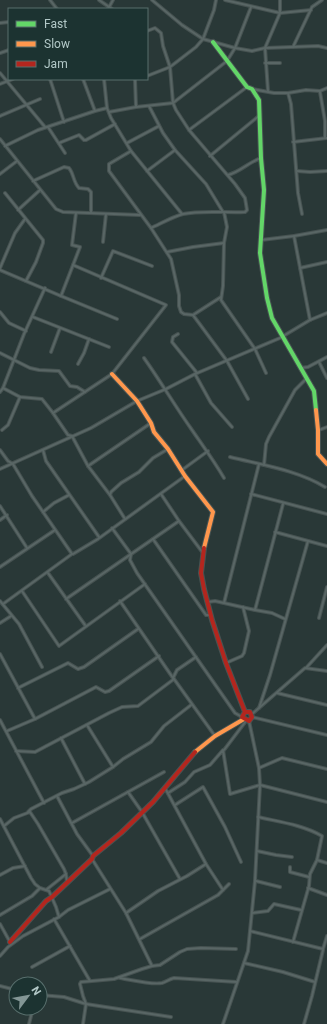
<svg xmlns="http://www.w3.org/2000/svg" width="327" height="1024" font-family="Roboto,sans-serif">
	<rect width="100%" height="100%" fill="#293837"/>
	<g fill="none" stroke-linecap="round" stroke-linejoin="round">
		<defs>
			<g id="street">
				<polyline points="50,0 57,9"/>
				<polyline points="99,0 112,9"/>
				<polyline points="152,0 182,25 203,39 235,48 252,51 265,48 318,46 327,48"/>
				<polyline points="225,0 280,13 311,10"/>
				<polyline points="108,9 113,0"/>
				<polyline points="0,23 9,22"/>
				<path d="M 147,31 L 155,28 L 161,33 L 163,46 L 170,67 L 173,103 L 176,110 L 189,130 L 235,184 L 245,198 L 247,210 L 245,212 C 226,213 201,210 183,214 C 172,217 160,224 151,228"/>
				<polyline points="293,47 312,7 322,0"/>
				<polyline points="0,53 9,50"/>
				<polyline points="265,63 280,63"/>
				<polyline points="0,73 45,127"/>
				<polyline points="147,76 170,67 196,47 203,39 214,10 216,0"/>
				<polyline points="50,79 64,122"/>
				<polyline points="83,79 95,111 107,108 111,118 131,151 182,214"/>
				<polyline points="104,79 107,108"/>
				<polyline points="135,79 136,107 173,103 227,61 235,48 251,7"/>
				<polyline points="0,84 13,79"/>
				<polyline points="252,89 274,93 288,93 306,90 320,91 327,88"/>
				<polyline points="268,91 265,48 280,13 280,0"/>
				<polyline points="320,92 325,121 325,138"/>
				<polyline points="288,93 291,104 298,193 302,214"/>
				<polyline points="149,106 163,133 175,150 206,184 223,212"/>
				<polyline points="109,112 136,107"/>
				<polyline points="0,116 40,99"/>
				<polyline points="48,127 65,153"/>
				<polyline points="189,130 247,87"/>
				<polyline points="0,139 56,209 63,212 140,215"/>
				<polyline points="293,142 327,138"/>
				<polyline points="59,143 79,135 84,140 86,140 115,124"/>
				<polyline points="127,143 159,126"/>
				<polyline points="5,146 38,130 95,111"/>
				<polyline points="131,151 109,164 109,171 151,228 171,259 179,295 179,306 181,312 184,314 193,315 221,297"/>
				<polyline points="210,156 260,115"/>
				<polyline points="147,171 175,150"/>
				<polyline points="297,171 310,172 327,171"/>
				<polyline points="0,174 17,161"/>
				<path d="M 228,175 C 240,172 249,162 261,158"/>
				<path d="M 33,181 L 64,167 L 69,168 C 74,174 73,182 79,188 L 88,189 L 91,192 L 91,213"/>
				<polyline points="5,193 43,240 43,243 36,262 26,281"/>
				<polyline points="18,210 40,190"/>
				<polyline points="224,212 227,227 224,243 223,286 221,300 255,349 266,373"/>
				<polyline points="76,213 72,245 80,247 61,296 117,319"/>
				<polyline points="294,236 310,320"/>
				<polyline points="261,240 294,236 327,230"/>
				<polyline points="103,242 106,214"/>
				<polyline points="167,252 193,247 224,243"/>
				<polyline points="0,268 15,233 25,219"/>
				<polyline points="300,268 327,262"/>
				<polyline points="0,270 61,296"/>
				<polyline points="101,278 113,251 152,266"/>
				<polyline points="45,288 24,334 3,388 20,397 42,399 53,413 68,435 72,436 88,466 110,495 125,519"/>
				<polyline points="0,312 9,323 26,331"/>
				<polyline points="193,315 227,361 248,399"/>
				<polyline points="33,317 109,347"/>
				<polyline points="178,334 173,337 172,342 197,373"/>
				<polyline points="51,352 60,328"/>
				<polyline points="0,353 30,368 39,370 59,371 70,386 77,387 85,392"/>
				<path d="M 144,358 C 161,382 175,406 192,430 C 203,446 214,461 224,478"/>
				<polyline points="319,362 327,378"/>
				<polyline points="78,364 84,353 89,339"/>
				<polyline points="301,368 308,367 327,357"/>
				<polyline points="195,374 211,403 232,427"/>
				<polyline points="0,392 3,388"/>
				<polyline points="53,413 112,374 166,305 73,265"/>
				<polyline points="2,430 8,425 20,397"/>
				<polyline points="319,430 327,427"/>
				<polyline points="0,450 8,461 13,464 32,496 72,554 3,604"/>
				<polyline points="43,450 46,461 99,537"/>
				<path d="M 230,457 C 262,465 297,470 325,487"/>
				<polyline points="264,465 266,444 269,437 295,390 306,379"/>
				<polyline points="88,466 151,423"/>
				<polyline points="0,469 91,428 137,401 166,389 195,374 280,338 310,320 327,313"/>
				<polyline points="182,470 208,451"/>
				<polyline points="161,494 179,521 203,553"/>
				<polyline points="251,494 327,514"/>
				<polyline points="110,495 111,492 121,483 139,472 153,458 168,449"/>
				<polyline points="0,506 27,548"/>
				<polyline points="43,512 54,503 69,495"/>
				<polyline points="0,520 7,515"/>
				<polyline points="112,528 131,554 130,560 137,573 235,713 242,717"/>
				<polyline points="275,532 327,546"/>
				<polyline points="153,539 206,615 211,615"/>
				<polyline points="73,554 98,539 185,476"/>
				<polyline points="0,567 55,530"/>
				<polyline points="48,573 85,625"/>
				<polyline points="22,591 59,646 145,584"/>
				<polyline points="66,599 179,521"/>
				<polyline points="0,601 19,624 42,667"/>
				<polyline points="120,601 173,678"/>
				<polyline points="208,602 215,601 255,610 283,504"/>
				<polyline points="224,603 259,464"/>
				<polyline points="255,610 272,613 285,619"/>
				<polyline points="319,618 327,587"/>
				<polyline points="0,623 11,616"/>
				<polyline points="0,654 35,719"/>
				<polyline points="226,663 242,656 244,653 249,631 243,607"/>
				<polyline points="306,668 327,645"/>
				<polyline points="174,679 215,736"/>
				<polyline points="18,688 68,663 78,669 84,667 138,629"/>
				<polyline points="277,693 327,705"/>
				<polyline points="259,708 270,675 308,541"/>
				<polyline points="252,714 305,668 327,671"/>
				<polyline points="252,717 327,735"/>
				<polyline points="0,720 44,803"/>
				<polyline points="87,725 113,767"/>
				<polyline points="7,731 35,719 96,687 105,692 109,691 159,656"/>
				<polyline points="61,738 85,784"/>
				<polyline points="224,750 246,721"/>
				<polyline points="16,751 35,752 109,713 122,707 138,706 174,679 173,678 177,670 196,657"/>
				<polyline points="259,768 282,758 327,769"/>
				<polyline points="128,792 142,812 180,879"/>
				<polyline points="168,793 185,782 194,772 210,765 223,750 230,794 260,785 327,802"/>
				<polyline points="57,796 77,834 93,856"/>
				<polyline points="175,805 203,787 225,827 241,862"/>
				<polyline points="30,812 38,824 64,869 66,874 67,882"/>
				<path d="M 258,817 C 280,822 303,825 322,836 L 317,860 L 310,874 L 309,886 L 293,942"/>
				<polyline points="0,819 31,878 35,884 40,888"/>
				<polyline points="72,823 164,772"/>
				<polyline points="4,826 14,818 30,812 28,812 31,809 62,793 74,789 89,782 113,767 123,759 151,742 164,726 191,705"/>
				<polyline points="257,851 276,855 292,857"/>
				<polyline points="92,859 126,913 152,966"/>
				<polyline points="317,860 327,863"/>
				<polyline points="206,864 223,890"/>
				<polyline points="290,867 290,872 309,877"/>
				<polyline points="0,875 13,868 25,866"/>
				<polyline points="256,881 280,887"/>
				<polyline points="308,888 327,895"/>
				<polyline points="46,890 66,874"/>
				<polyline points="126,913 158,891 187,876 206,864 165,788"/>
				<polyline points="252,913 268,911 274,904 301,910"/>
				<polyline points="0,915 32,896 40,888 49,891 56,907 59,917 23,936 8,947 0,956"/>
				<polyline points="59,917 68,910 110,889"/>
				<polyline points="54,919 90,981"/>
				<polyline points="0,924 10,942"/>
				<polyline points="250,931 323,949 327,936"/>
				<polyline points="140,939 218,895 229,884"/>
				<polyline points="244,963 283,972 315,982"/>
				<polyline points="32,967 70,946"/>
				<path d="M 120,978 C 132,980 151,985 162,983 C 166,982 169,979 174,978 L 237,982"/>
				<polyline points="0,986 16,990"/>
				<polyline points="40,995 64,997 86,1004 171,1017"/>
				<polyline points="29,1024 33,1008"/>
				<polyline points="83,1024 86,1004 83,996 80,984 81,982 114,979 142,969 152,966 160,965 180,952 187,949 201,948 236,949"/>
				<polyline points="223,1024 248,951 255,881 260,785 259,768 249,721"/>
				<polyline points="304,1024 312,996 323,950"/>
			</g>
			<polyline id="fast" points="213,42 247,87 252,89 259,100 261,158 264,190 260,253 267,298 272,318 314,391 316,410"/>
			<g id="slow">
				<polyline points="112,374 137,401 151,423 154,432 168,449 185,476 213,512 204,548"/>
				<polyline points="316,410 318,430 318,454 327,464"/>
				<polyline points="195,752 215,736 244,719"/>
			</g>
			<g id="jam">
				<polyline points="204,548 201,573 204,589 212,620 226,663 245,712 242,717 249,721 252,717 250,712 245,712"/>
				<polyline points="10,942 46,901 52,897 92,859 93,856 121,833 153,802 195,752"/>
			</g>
		</defs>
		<use href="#street" stroke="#475352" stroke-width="4"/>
		<use href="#fast" stroke="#475352" stroke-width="6"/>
		<use href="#slow" stroke="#475352" stroke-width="6"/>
		<use href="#jam" stroke="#475352" stroke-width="6"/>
		<use href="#street" stroke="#596665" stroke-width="2"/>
		<use href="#fast" stroke="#63d668" stroke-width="4"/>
		<use href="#slow" stroke="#ff974d" stroke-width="4"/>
		<use href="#jam" stroke="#b3261e" stroke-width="4"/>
	</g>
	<rect x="8" y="8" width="140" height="72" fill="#1c3331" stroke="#586f6d"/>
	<rect x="16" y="21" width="20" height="6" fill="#63d668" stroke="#586f6d"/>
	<text x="44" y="28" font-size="12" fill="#b3c9c8">Fast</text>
	<rect x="16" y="41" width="20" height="6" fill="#ff974d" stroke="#586f6d"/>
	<text x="44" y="48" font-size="12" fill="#b3c9c8">Slow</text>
	<rect x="16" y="61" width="20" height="6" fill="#b3261e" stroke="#586f6d"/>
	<text x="44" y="68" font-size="12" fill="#b3c9c8">Jam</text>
	<g transform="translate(28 996) rotate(58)"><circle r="19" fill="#1c3331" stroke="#586f6d"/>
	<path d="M0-3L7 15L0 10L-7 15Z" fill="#839695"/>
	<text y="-6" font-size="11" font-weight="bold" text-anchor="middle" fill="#b3c9c8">N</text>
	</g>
</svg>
